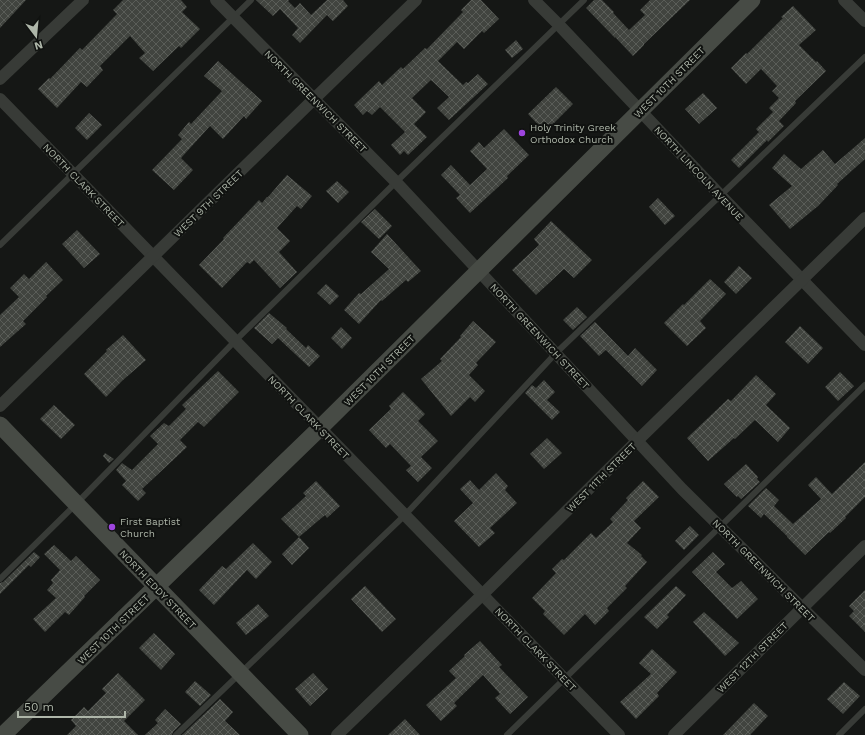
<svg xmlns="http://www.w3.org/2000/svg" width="865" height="735" font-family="'Work Sans',sans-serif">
	<defs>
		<pattern id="building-cross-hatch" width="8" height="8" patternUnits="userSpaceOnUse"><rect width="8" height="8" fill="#41443f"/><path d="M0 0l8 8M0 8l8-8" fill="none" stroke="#5a5d58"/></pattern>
	</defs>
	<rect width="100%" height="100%" fill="#151715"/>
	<g fill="url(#building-cross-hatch)">
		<polygon points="0,0 26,0 0,28"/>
		<polygon points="123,0 181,0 187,7 182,12 200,29 181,48 179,46 153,71 139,58 145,53 130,36 100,66 103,70 87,87 81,82 57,108 38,89 49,78 50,79 80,48 82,50 117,14 113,10"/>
		<polygon points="256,0 289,0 288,1 295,8 300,3 311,15 327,0 343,0 348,6 333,21 327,15 300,43 292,35 298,28 280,9 273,16"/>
		<polygon points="471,0 481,0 499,19 484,33 482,31 464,49 457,42 438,61 463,85 466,82 468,83 478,74 488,84 449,120 437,108 449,97 431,80 412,98 426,112 414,124 427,137 408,155 404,151 400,155 391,145 405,132 380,107 372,115 367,111 363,115 354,105 379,81 382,85 401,67 403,69 425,48 427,49 463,12 461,10"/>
		<polygon points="594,0 602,0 614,12 613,13 629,30 645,15 640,10 650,0 690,0 644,44 644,45 633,56 615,37 615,38 586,8"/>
		<polygon points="793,6 816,30 799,45 816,62 817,61 826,71 795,101 796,103 779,121 784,126 768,142 767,140 739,168 731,160 759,132 756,129 773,112 769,108 779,98 772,91 777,86 761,69 746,84 731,68 746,53 747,54 783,18 781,17"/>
		<polygon points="516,40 523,49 512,58 505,50"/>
		<polygon points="218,61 262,101 246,119 244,116 223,139 210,126 181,158 193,170 174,190 152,170 182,139 178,135 189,122 191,124 222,91 204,76"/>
		<polygon points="556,87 573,104 545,132 528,114"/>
		<polygon points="703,93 717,108 699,124 685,109"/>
		<polygon points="89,113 102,125 87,140 75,128"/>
		<polygon points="504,129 529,155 507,176 508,178 470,213 456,198 460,195 441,175 451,165 470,185 487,169 470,151 479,142 484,148"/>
		<polygon points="865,138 865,159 837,184 838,185 818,206 790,229 769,205 792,186 772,168 784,154 801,169 823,150 835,164"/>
		<polygon points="287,175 312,196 301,209 297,206 277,228 290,241 279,252 297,272 280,288 254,260 250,264 247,262 222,288 199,265 224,239 223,238 259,200 262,203 267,197 268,197"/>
		<polygon points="337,181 349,192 338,203 326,191"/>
		<polygon points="658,198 675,216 665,225 649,207"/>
		<polygon points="375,209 392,226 379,239 361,222"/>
		<polygon points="551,221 592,260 574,278 564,269 536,295 512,270 539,245 534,239"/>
		<polygon points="77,230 100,254 84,268 62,244"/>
		<polygon points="387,234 421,271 408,282 406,280 382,301 381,300 359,324 344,310 359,293 361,294 389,269 371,252"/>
		<polygon points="46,262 63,280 46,296 47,297 23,321 26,324 0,347 0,315 19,297 10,288 24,274 29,279"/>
		<polygon points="739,266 752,278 736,294 724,282"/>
		<polygon points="710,279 726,294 700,321 706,328 687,346 664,323 683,304 684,305"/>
		<polygon points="326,284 339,296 330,305 317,293"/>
		<polygon points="577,307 587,317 573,330 563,320"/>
		<polygon points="269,313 287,328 286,329 306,348 308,345 320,356 309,367 278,338 272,344 254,328"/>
		<polygon points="473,321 496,342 476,363 478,365 469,375 485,391 475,402 470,397 451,416 421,379 442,361 440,359 461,337 460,336"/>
		<polygon points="595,322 628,356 635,348 657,370 642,386 606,350 599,356 580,336"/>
		<polygon points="800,326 823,348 808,364 785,342"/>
		<polygon points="341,327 352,338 342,349 331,338"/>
		<polygon points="123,335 146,360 123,380 106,397 84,374 107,351 106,350"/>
		<polygon points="218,371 239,392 204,427 198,422 180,440 187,447 142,489 146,493 138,501 122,485 126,481 116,470 122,463 132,470 158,444 150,436 164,423 169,426 186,409 182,405"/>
		<polygon points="840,372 854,386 838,401 825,387"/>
		<polygon points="756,375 776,394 766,405 790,428 778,442 755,420 735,439 734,438 708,461 687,438 728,399 731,401"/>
		<polygon points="544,380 555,392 547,400 560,412 552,420 525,393 532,385 536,388"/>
		<polygon points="403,392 425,414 418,421 438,441 421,457 432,468 418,482 406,470 411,466 390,444 386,448 369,430 391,409 389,406"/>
		<polygon points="54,405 75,425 61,439 40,419"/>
		<polygon points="547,438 562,453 544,469 530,454"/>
		<polygon points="105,453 114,459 109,463 103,456"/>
		<polygon points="865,462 865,497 845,517 846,518 830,533 829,532 805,555 787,537 787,536 764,514 761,518 748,506 766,488 779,500 774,506 793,524 821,499 808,485 816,477 832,494"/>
		<polygon points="746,464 758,477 757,479 760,482 741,499 738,496 737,497 724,484"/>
		<polygon points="496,473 508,486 505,490 517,503 490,528 495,533 479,547 454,521 473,503 460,489 470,480 479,490"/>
		<polygon points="316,481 340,506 327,518 325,515 299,537 281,519 306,496 303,493"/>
		<polygon points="643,481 659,497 634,521 641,528 627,543 642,555 641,556 647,562 625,586 627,588 607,608 609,611 595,625 585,614 564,635 543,614 545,611 532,598 556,573 552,569 562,559 564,560 591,533 596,538 613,522 610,519 628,500 626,498"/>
		<polygon points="690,526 699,535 684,550 675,541"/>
		<polygon points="299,537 309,548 292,565 282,554"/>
		<polygon points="253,543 272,562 256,579 247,570 214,605 199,590 222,566 226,569"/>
		<polygon points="54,545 71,561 76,556 100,580 84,596 85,597 69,615 65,612 45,632 33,619 56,598 47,590 53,583 51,580 60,570 44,554"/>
		<polygon points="34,552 40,557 31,567 29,565 0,594 0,583 3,582"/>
		<polygon points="713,552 725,564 716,572 732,588 741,581 758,599 737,619 692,572"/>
		<polygon points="365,586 396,619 382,632 351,599"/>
		<polygon points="676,586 686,595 667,615 669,617 657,629 644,617"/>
		<polygon points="865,590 865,632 849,616 854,611 849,606"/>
		<polygon points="258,604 269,616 246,635 236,623"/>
		<polygon points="704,612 739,643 725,656 693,622"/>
		<polygon points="154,633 175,654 161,670 139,648"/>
		<polygon points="480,641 502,665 499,667 528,697 510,714 495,698 500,694 483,675 454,703 457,706 441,721 426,705 456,678 449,671 465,656 464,655"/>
		<polygon points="652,649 677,672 657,693 659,696 636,719 620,702 651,674 639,663"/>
		<polygon points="118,673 145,700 124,721 138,735 67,735 76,726 71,720 84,707 88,711 106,693 102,689"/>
		<polygon points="313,673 328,689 310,706 295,689"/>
		<polygon points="195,681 211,695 200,706 185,692"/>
		<polygon points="844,682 860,696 843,714 827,699"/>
		<polygon points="220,699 233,712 225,721 240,735 182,735"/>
		<polygon points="754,703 768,716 750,735 723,735"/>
		<polygon points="165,709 181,724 173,732 172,735 145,735 158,723 155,720"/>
		<polygon points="405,719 420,735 388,735"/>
	</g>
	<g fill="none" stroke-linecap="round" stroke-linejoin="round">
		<g stroke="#383b37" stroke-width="6">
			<polyline points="0,245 251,0"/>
			<polyline points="0,579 76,504 235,341 396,182 584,0"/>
			<polyline points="176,735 405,515 556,353 865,57"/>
			<polyline points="507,735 865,385"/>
			<polyline points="839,735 865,709"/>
		</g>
		<g stroke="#383b37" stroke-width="12">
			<polyline points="216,0 396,182 682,489 865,670"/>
			<polyline points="534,0 559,25 721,196 865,345"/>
			<polyline points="844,0 865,21"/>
			<polyline points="0,79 83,0"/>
			<path d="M 0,99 C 207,311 413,523 619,735"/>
			<polyline points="0,406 314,99 416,0"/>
			<polyline points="337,735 482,595 637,441 865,218"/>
			<polyline points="674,735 865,546"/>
		</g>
		<g stroke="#474b45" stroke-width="17">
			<polyline points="0,425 300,735"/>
			<polyline points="3,735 320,428 752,0"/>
		</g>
	</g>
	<g fill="#9e45df" stroke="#101210" stroke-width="1.5">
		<circle cx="522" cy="133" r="4"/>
		<circle cx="112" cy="527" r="4"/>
	</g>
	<g text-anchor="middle" stroke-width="4" stroke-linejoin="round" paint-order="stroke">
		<g font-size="10" fill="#aeb6a9" stroke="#101210">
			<text transform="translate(669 82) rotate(-45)" y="4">WEST 10TH STREET</text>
			<text transform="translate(316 101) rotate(45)" y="4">NORTH GREENWICH STREET</text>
			<text transform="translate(699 173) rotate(47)" y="4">NORTH LINCOLN AVENUE</text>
			<text transform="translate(84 185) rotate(46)" y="4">NORTH CLARK STREET</text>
			<text transform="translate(208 203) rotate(-44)" y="4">WEST 9TH STREET</text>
			<text transform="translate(540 336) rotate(47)" y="4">NORTH GREENWICH STREET</text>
			<text transform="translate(379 370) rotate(-45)" y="4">WEST 10TH STREET</text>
			<text transform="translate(309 417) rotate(46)" y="4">NORTH CLARK STREET</text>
			<text transform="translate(601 477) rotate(-45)" y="4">WEST 11TH STREET</text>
			<text transform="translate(764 570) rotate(45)" y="4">NORTH GREENWICH STREET</text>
			<text transform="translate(158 589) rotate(46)" y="4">NORTH EDDY STREET</text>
			<text transform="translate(113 629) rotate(-44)" y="4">WEST 10TH STREET</text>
			<text transform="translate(536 649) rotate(46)" y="4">NORTH CLARK STREET</text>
			<text transform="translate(752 657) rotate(-45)" y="4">WEST 12TH STREET</text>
		</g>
		<g font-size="10" fill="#aeb6a9" stroke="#101210" text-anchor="start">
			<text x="530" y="131">Holy Trinity Greek<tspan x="530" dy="12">Orthodox Church</tspan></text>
			<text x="120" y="525">First Baptist<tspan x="120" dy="12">Church</tspan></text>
		</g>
	</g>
	<g transform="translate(36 36) rotate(164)" stroke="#101210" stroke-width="3" paint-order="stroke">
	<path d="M0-3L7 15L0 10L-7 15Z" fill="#aeb6a9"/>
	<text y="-6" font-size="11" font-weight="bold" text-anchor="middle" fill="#aeb6a9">N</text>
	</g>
	<path d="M18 711v6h107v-6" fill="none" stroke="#aeb6a9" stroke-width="2"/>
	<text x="24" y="711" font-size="12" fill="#aeb6a9" stroke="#101210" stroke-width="3" paint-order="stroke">50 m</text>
</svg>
